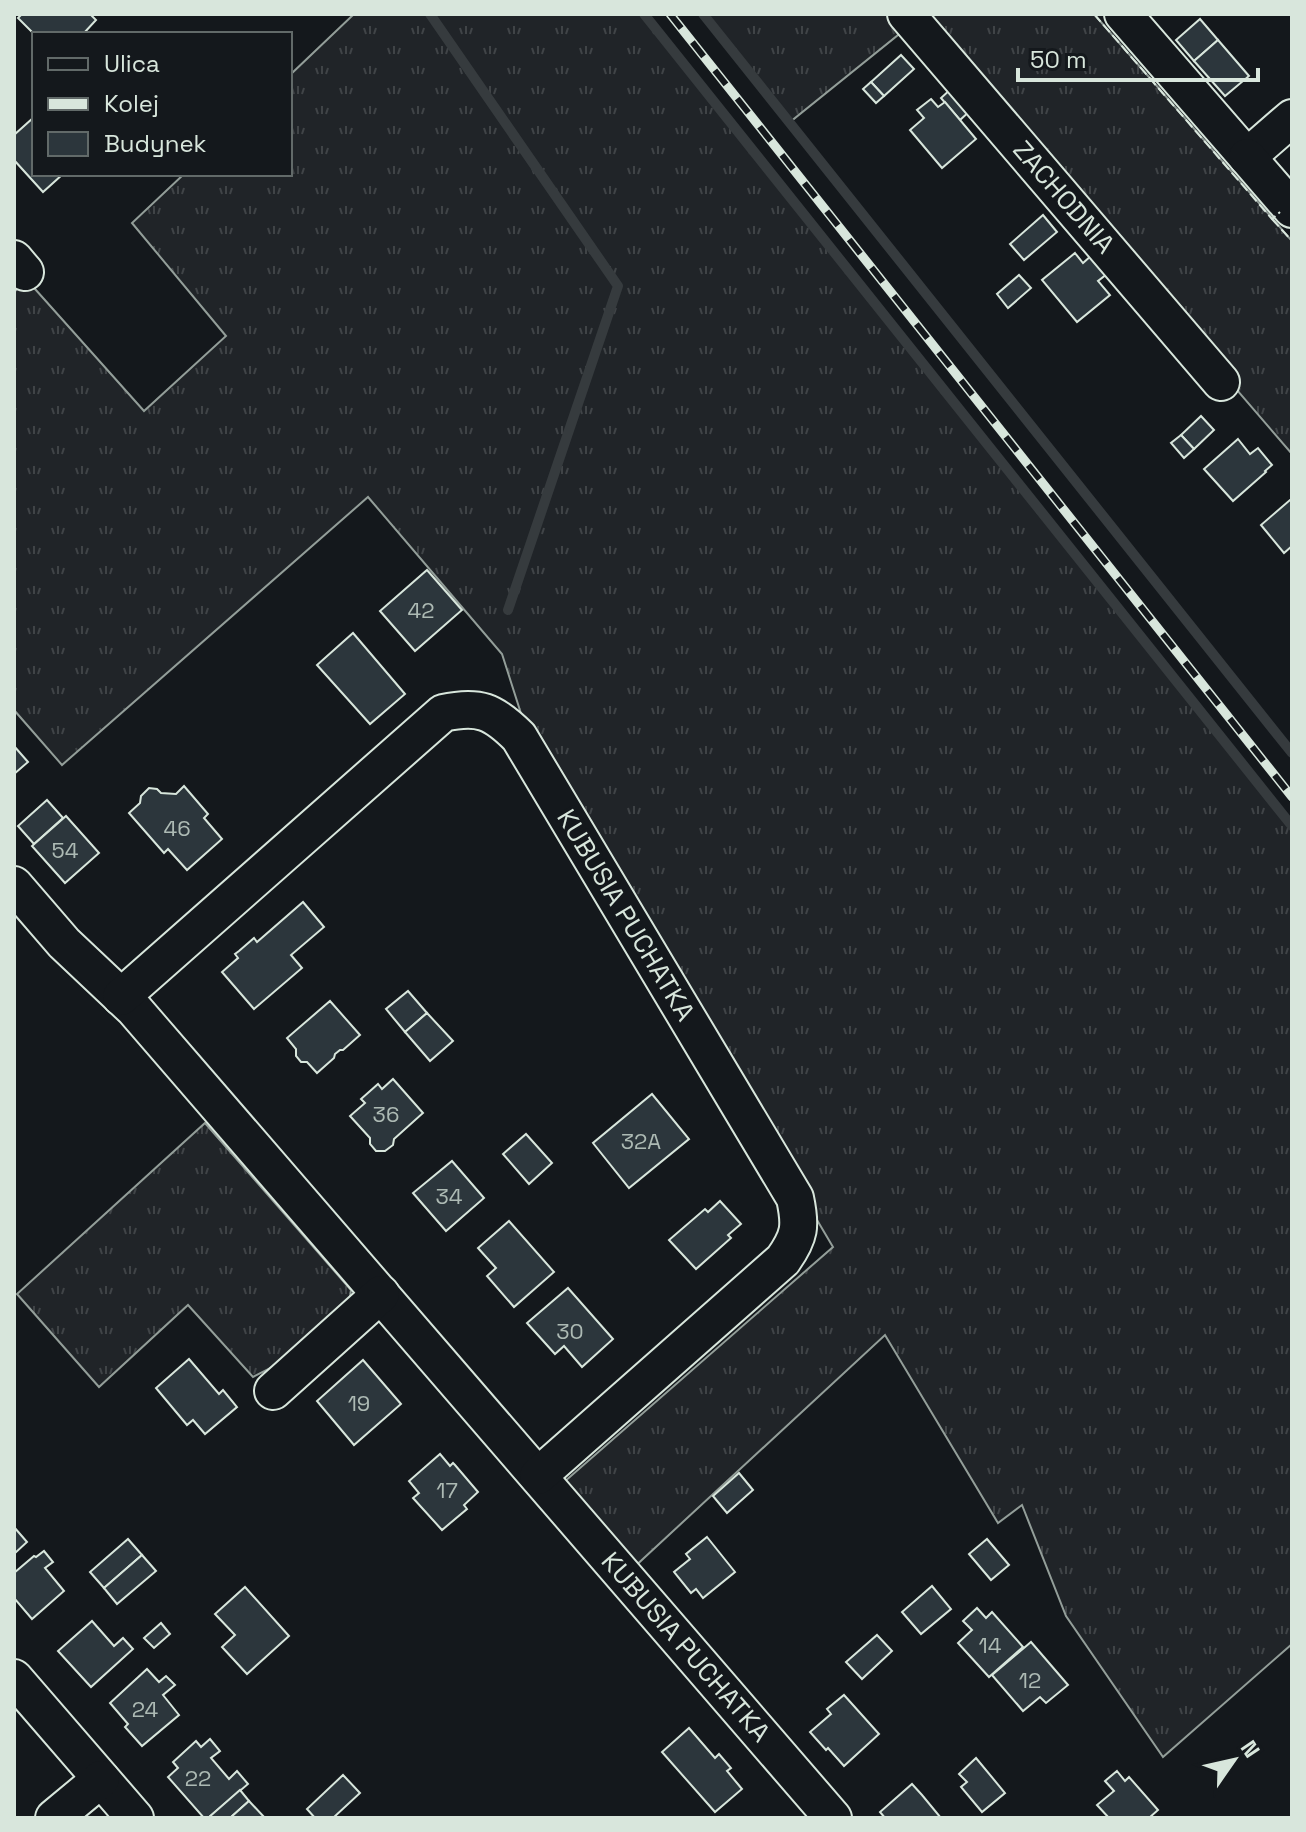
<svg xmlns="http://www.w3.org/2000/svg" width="1306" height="1832" font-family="'Space Grotesk',sans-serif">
	<defs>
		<pattern id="grass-tufts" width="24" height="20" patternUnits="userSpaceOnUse" patternTransform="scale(2)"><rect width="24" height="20" fill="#202428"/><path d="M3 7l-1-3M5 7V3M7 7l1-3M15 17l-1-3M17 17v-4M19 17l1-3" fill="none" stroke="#404447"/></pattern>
	</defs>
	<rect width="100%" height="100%" fill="#14181c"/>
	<g fill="url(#grass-tufts)" stroke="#939e99" stroke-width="2">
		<polygon points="354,14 644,14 1292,826 1292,1644 1163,1757 1066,1616 1022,1505 998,1523 885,1335 631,1570 556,1489 833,1247 525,726 502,654 368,497 62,765 14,710 14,292 27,280 144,411 226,336 132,223 184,174 290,174 290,75"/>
		<polygon points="703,14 1094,14 1292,241 1292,454 918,19 790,122"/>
		<polygon points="205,1123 351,1290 348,1311 302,1352 253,1377 188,1305 99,1387 17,1294"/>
	</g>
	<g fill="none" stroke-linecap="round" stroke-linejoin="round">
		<g stroke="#363b3e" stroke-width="10">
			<polyline points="430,14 618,286 508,610"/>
			<polyline points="644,14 1292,826"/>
			<polyline points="703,14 1292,753"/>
		</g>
	</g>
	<g fill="#2c363c" stroke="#d8e6dc" stroke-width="2">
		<polygon points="22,14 90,14 96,20 84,33 86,34 34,34 18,18"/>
		<polygon points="1200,19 1218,40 1194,61 1176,40"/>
		<polygon points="1218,40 1249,76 1225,96 1194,61"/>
		<polygon points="901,55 914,69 884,96 871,82"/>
		<polygon points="871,82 884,96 876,103 863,89"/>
		<polygon points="952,88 971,110 960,120 941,98"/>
		<polygon points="931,99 938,107 945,102 976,139 942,168 910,130 924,118 917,110"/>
		<polygon points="33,118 34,174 63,174 43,192 14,160 14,135"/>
		<polygon points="1043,215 1057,232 1024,260 1010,244"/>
		<polygon points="1075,253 1083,263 1092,255 1107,274 1098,281 1110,295 1077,322 1042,280"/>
		<polygon points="1019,275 1031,288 1008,308 997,294"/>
		<polygon points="1201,416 1214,430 1194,449 1181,435"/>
		<polygon points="1181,435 1194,449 1184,458 1171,443"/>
		<polygon points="1238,439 1250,454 1258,448 1272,465 1265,471 1266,472 1233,501 1204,469"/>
		<polygon points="1290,500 1292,502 1292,546 1284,553 1261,525"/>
		<polygon points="427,570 462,610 415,651 380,611"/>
		<polygon points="353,633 405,694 370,724 317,665"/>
		<polygon points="14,746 28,762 14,774"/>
		<polygon points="184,786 208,814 204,818 222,839 187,870 168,849 164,853 129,813 140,803 141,796 149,788 157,789 161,793 176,794"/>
		<polygon points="47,800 63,818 34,844 18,826"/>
		<polygon points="66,816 99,853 65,883 32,846"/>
		<polygon points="303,902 324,927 291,955 302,968 254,1009 222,972 238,958 235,954 239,951 254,938 257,942"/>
		<polygon points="408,991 427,1013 405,1032 386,1009"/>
		<polygon points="330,1001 360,1035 343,1050 340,1050 335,1054 334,1058 317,1073 307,1062 301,1062 296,1056 296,1049 287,1038"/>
		<polygon points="427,1013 453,1041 430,1061 405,1032"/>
		<polygon points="393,1079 423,1113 394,1139 393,1145 385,1151 376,1151 370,1144 370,1138 350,1116 365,1103 361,1099 378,1084 382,1089"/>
		<polygon points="652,1094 689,1139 629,1188 593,1143"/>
		<polygon points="526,1134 552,1163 529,1184 503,1154"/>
		<polygon points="452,1161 484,1198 446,1231 413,1193"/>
		<polygon points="720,1201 741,1224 728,1235 731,1238 696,1269 669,1240 705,1209 708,1212"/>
		<polygon points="509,1221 554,1272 514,1307 487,1276 496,1268 478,1248"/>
		<polygon points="568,1288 613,1339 582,1367 564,1346 555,1354 527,1323"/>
		<polygon points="189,1359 219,1394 223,1390 237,1407 205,1434 193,1420 187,1425 156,1388"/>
		<polygon points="363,1360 401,1404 354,1445 317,1401"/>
		<polygon points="440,1454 450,1466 453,1463 455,1465 478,1492 464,1505 467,1509 442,1530 413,1498 419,1493 409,1481"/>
		<polygon points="739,1473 753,1490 727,1513 713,1496"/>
		<polygon points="14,1527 27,1542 14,1554"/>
		<polygon points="707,1537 735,1572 703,1598 696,1589 691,1593 674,1572 690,1559 686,1554"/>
		<polygon points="128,1539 142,1555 104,1588 90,1572"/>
		<polygon points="987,1539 1009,1565 991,1580 969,1554"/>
		<polygon points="44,1551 53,1562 45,1568 64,1591 32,1619 14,1598 14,1573 34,1556 36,1557"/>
		<polygon points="142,1555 156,1571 117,1604 104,1588"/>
		<polygon points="932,1586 951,1609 921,1634 902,1612"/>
		<polygon points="245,1587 289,1636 247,1674 222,1647 235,1635 215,1614"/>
		<polygon points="977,1608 986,1618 992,1612 1023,1647 989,1677 958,1643 972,1630 963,1621"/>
		<polygon points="92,1621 114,1646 123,1638 133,1649 91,1687 58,1651"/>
		<polygon points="161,1623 170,1634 154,1648 144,1638"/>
		<polygon points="877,1635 892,1651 862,1679 846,1662"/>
		<polygon points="1031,1642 1068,1685 1046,1703 1040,1697 1023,1711 992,1675"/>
		<polygon points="147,1669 159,1682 166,1676 175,1685 163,1695 179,1715 142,1746 125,1727 128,1724 110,1703"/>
		<polygon points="844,1695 879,1734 844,1766 828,1748 826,1750 810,1732 831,1714 827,1709"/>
		<polygon points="689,1728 715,1758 719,1754 731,1768 727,1771 742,1789 715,1812 662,1752"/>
		<polygon points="210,1739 220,1751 211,1758 229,1779 237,1771 248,1784 208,1818 204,1818 168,1777 178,1768 173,1762 196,1741 201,1747"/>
		<polygon points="976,1758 1005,1793 982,1812 961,1787 967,1782 959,1774"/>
		<polygon points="1117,1771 1125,1781 1129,1777 1158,1810 1149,1818 1109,1818 1097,1805 1114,1791 1105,1781"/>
		<polygon points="343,1775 360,1793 333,1818 315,1818 307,1809"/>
		<polygon points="912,1784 922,1795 941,1818 885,1818 880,1812"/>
		<polygon points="240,1790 249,1801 230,1818 208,1818"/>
		<polygon points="249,1801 265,1818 230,1818"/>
	</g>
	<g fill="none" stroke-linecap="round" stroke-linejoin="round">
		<defs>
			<g id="minor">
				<polyline points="906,14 1221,382"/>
				<polyline points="1123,14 1247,157 1292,118"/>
				<polyline points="1247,157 1292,209"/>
				<polyline points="14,259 25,272"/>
				<polyline points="14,885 64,943 134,1009 153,1031 833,1818"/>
				<path d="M 121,997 L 443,713 C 479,705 493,711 519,737 L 795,1198 C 801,1226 800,1236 783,1260 L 538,1476"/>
				<polyline points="273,1391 381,1294"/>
				<polyline points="14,1678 135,1818"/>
				<polyline points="54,1818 101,1779"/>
			</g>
		</defs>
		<use href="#minor" stroke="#d8e6dc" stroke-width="40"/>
		<use href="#minor" stroke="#14181c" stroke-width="36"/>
		<defs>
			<polyline id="rail" points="670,14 1292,797"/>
		</defs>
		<use href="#rail" stroke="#d8e6dc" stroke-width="9"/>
		<use href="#rail" stroke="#14181c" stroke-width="6" stroke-dasharray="18" stroke-linecap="butt"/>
		<g stroke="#d8e6dc" stroke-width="2" stroke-dasharray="10 4" stroke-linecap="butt">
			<polyline points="1094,14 1272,219 1280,212"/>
			<polyline points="1272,219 1292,241"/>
		</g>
	</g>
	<g text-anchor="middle" stroke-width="6" stroke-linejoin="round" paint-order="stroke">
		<g font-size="22" fill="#adbab4">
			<text x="421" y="618">42</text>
			<text x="177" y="836">46</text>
			<text x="65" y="858">54</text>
			<text x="386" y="1122">36</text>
			<text x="641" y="1149">32A</text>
			<text x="449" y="1204">34</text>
			<text x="570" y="1339">30</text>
			<text x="359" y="1411">19</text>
			<text x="447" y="1498">17</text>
			<text x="990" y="1653">14</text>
			<text x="1030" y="1688">12</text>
			<text x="145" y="1717">24</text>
			<text x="198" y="1786">22</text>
		</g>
		<g font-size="26" fill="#d8e6dc" stroke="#14181c">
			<text transform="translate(1064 197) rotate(49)" y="9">ZACHODNIA</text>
			<text transform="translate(626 915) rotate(59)" y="9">KUBUSIA PUCHATKA</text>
			<text transform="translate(686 1647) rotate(49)" y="9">KUBUSIA PUCHATKA</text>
		</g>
	</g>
	<rect width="1306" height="1832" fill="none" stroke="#d8e6dc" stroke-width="32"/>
	<rect x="32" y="32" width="260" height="144" fill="#14181c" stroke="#626a69" stroke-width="2"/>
	<rect x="48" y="58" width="40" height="12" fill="#14181c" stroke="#626a69" stroke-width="2"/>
	<text x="104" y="72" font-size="24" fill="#d8e6dc">Ulica</text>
	<rect x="48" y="98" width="40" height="12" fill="#d8e6dc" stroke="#626a69" stroke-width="2"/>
	<text x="104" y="112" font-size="24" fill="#d8e6dc">Kolej</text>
	<rect x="48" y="132" width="40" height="24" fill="#2c363c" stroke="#626a69" stroke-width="2"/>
	<text x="104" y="152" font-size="24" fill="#d8e6dc">Budynek</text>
	<g transform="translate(1234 1760) rotate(56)" stroke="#14181c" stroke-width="6" paint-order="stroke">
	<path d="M0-6L14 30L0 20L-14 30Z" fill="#d8e6dc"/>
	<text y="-12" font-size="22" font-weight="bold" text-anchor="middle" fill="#d8e6dc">N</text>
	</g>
	<path d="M1018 68v12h240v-12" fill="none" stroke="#d8e6dc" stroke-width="4"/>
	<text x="1030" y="68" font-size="24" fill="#d8e6dc" stroke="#14181c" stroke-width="6" paint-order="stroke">50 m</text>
</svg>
